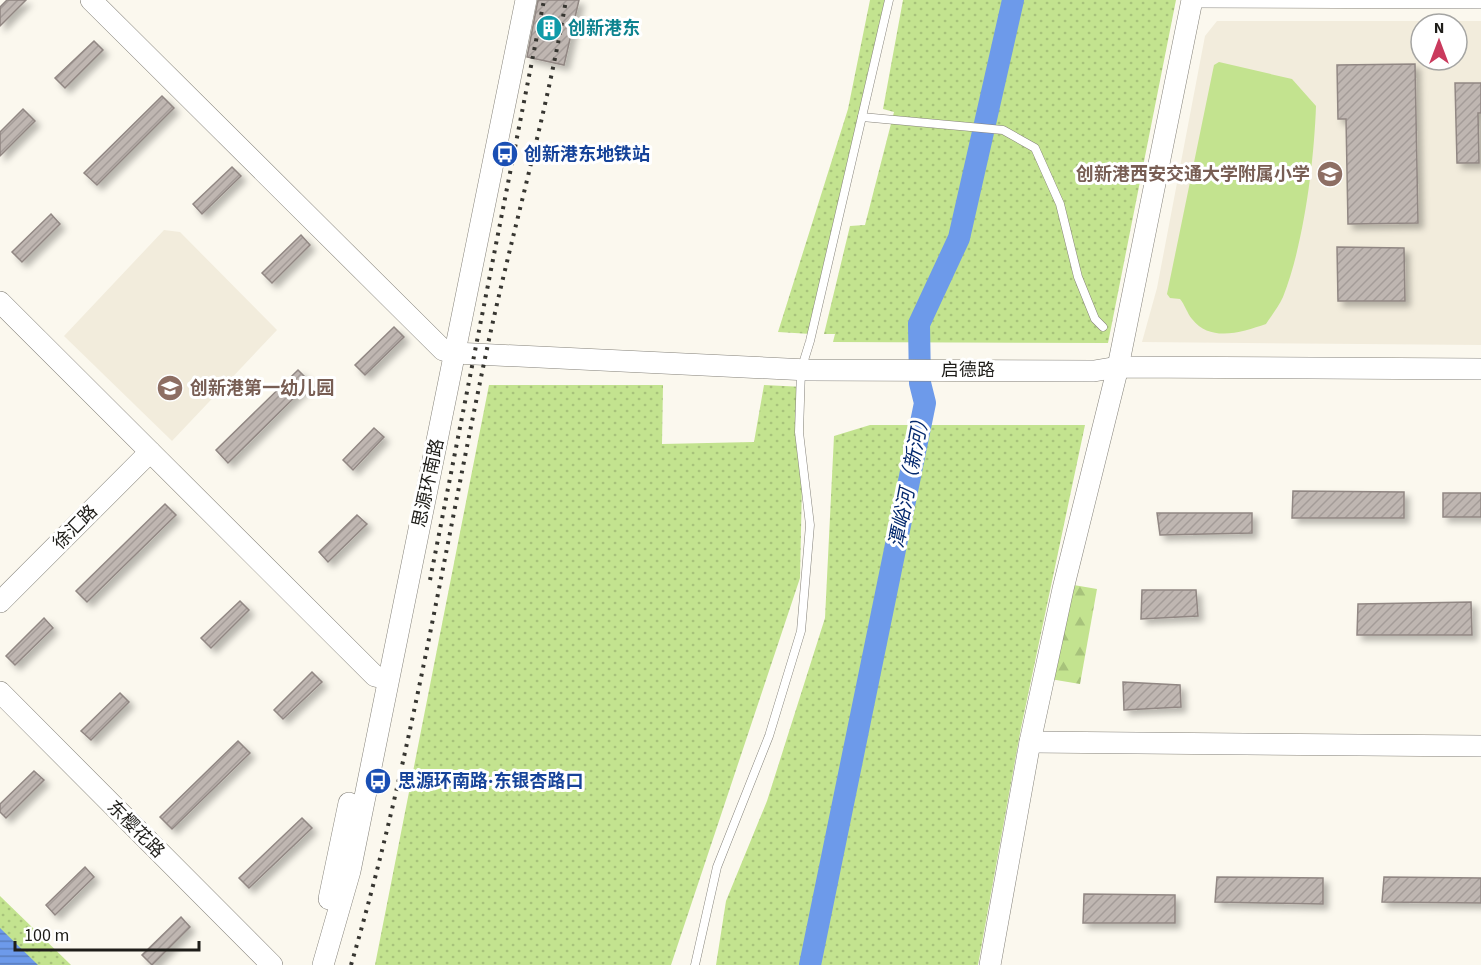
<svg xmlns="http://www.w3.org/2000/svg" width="1481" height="965" font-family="'Source Sans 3','Noto Sans SC',sans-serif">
	<defs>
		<pattern id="grass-dots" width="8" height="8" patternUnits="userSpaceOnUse" patternTransform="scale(1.5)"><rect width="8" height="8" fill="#c3e38f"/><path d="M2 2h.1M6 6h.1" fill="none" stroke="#a7c27b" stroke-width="1.8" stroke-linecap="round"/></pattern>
		<pattern id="forest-firs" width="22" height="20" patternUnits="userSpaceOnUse" patternTransform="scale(1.5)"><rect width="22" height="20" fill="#c3e38f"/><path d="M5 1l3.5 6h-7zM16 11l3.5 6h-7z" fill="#a7c27b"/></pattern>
		<pattern id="water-rules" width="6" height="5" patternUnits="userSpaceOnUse" patternTransform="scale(1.5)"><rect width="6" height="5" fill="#6d9aea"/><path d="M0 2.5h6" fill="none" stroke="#597dbd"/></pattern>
		<pattern id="building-hatch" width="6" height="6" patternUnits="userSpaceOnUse" patternTransform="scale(1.5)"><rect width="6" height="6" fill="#bfb6b1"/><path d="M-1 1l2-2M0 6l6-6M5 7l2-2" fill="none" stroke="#a49c98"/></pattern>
		<filter id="shadow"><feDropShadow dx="5" dy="5" stdDeviation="3" flood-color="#0004"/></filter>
	</defs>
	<rect width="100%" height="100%" fill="#fbf8ee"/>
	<g fill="#f2ecdc" fill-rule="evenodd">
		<path d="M 1217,21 L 1481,21 L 1481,345 L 1142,342 L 1157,288 L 1205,36 ZM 1421,24 L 1457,24 L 1457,60 L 1421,60 Z"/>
		<polygon points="164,230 180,232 277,330 172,441 64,336"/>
	</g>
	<g fill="url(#grass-dots)">
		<polygon points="870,0 892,0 811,334 778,332 848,109"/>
		<polygon points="903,0 1176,0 1108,343 833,342 835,334 824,334 850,226 865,225 894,112 883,109"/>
		<polygon points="489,385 663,385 662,444 754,442 764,385 804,387 800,578 671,965 375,965"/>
		<polygon points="870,425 1085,425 1021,728 978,965 716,965 726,901 767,801 825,618 834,436"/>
		<polygon points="0,896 71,965 0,965"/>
	</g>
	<polygon fill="url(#forest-firs)" points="1062,583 1097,589 1080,684 1044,678"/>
	<path fill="#c3e38f" d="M 1219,62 L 1292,79 L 1316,106 C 1314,162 1304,244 1283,297 C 1279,306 1272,315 1266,324 C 1242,332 1211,343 1192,319 C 1187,313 1185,305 1180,299 L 1170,298 L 1167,294 L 1214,65 Z"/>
	<polygon fill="url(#water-rules)" points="0,928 38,965 0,965"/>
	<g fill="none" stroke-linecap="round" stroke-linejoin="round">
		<polyline stroke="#6d9aea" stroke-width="22" points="810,965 925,403 920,383 919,324 959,238 1013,0"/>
	</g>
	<g fill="url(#building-hatch)" stroke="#918783" stroke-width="1.5" filter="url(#shadow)">
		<polygon points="7,0 26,0 0,26 0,7"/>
		<polygon points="538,0 579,0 564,65 527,57"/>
		<polygon points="94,41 103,50 65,88 55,78"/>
		<polygon points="1415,64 1418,223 1348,224 1346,119 1338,119 1337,65"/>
		<polygon points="1455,83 1481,83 1481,113 1478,113 1479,163 1457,163"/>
		<polygon points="162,96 174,108 97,185 84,173"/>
		<polygon points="23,109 35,121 0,156 0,132"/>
		<polygon points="232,167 241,176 202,214 193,204"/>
		<polygon points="51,214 60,224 22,262 12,252"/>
		<polygon points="301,235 310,245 272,283 262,273"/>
		<polygon points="1337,247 1404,248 1405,301 1338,301"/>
		<polygon points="394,327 404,337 365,375 355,365"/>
		<polygon points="298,370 310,382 228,463 216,450"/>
		<polygon points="374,428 384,437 353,470 343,460"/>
		<polygon points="1293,491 1404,492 1404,518 1292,518"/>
		<rect x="1443" y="493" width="38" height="24"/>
		<polygon points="165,504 176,515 87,602 76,591"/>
		<polygon points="1157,513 1252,513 1252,533 1160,535"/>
		<polygon points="357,515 367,524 328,562 319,552"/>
		<polygon points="1142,590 1196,590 1198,616 1141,619"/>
		<polygon points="240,601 249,610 211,648 201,638"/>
		<polygon points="1471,602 1472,635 1357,635 1358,604"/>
		<polygon points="44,618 53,628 15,665 6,656"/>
		<polygon points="312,672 322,682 283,719 274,710"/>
		<polygon points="1123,682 1180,685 1181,707 1124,710"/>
		<polygon points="120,693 129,702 91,740 81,731"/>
		<polygon points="238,741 250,753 172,829 160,817"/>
		<polygon points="34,771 44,780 6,818 0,812 0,804"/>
		<polygon points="302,818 312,828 249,888 239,878"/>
		<polygon points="85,867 94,877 55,915 46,905"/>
		<polygon points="1217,877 1323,878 1323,904 1215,902"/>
		<polygon points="1384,877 1481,878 1481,903 1382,902"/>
		<polygon points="1084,894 1175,895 1175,923 1083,923"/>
		<polygon points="181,917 190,927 152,965 142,955"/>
	</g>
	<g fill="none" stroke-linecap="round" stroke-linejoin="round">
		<defs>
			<g id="lane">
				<polyline points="862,117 1003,130 1035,148 1060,204 1078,277 1095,319 1103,327"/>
				<polyline points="695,965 717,867 769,736 801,631 810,525 799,432 801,370 810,341 889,0"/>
			</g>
			<polyline id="street" points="1192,0 1481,1"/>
			<g id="secondary">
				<polyline points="91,0 443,350 455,353 808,370 1094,371 1118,367 1481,369"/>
				<polyline points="0,302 375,676 388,679"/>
				<polyline points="0,602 150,452"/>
				<polyline points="0,692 272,965"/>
				<polyline points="1030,742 1481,746"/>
				<polyline points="329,899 349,803"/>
				<polyline points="323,965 350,871 526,0"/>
				<polyline points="990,965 1030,742 1063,589 1118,367 1192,0"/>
			</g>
		</defs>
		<use href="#lane" stroke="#85827a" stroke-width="9"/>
		<use href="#street" stroke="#85827a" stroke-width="16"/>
		<use href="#secondary" stroke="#85827a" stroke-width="22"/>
		<use href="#lane" stroke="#fff" stroke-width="8"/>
		<use href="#street" stroke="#fff" stroke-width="15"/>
		<use href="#secondary" stroke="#fff" stroke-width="21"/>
		<g stroke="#373631" stroke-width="4" stroke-dasharray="3 6" stroke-linecap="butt">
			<polyline points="430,580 544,0"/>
			<path d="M 351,965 C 409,768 442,564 484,363 C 509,242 545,123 566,0"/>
		</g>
	</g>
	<defs>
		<symbol id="building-disc" viewBox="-11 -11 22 22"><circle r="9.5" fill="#0f9aa8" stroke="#fff"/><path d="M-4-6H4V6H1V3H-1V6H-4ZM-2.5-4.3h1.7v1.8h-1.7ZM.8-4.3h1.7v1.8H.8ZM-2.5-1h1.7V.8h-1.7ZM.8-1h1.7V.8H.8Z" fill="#fff"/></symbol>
		<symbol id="bus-disc" viewBox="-11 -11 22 22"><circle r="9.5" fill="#1a4fb4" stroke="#fff"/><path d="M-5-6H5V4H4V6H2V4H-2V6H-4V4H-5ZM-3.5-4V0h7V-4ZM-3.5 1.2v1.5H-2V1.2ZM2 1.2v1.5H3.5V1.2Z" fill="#fff"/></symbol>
		<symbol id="school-disc" viewBox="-11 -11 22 22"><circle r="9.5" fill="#8d6e63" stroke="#fff"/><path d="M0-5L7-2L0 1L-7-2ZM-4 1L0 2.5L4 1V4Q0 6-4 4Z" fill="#fff"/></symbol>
	</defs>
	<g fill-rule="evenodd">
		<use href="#building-disc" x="534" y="13" width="30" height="30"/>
		<use href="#bus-disc" x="490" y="139" width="30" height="30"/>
		<use href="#school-disc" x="1315" y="159" width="30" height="30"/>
		<use href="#school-disc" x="155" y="373" width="30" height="30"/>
		<use href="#bus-disc" x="363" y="766" width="30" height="30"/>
	</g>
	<g text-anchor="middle" stroke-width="6" stroke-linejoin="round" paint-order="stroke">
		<g font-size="18" font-weight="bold" fill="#0d838f" stroke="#fff" text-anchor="start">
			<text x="568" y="34">创新港东</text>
		</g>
		<g font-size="18" font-weight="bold" fill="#164399" stroke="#fff" text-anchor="start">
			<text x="524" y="160">创新港东地铁站</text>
			<text x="398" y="787">思源环南路·东银杏路口</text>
		</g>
		<g font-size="18" font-weight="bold" fill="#785e54" stroke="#fff" text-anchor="end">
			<text x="1310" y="180">创新港西安交通大学附属小学</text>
			<text x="190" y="394" text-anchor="start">创新港第一幼儿园</text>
		</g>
		<g font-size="18" fill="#1e1d19" stroke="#fff">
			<text x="968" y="376">启德路</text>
			<text transform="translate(428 483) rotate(-78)" y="6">思源环南路</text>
			<text transform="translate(75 527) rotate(-45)" y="6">徐汇路</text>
			<text transform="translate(136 829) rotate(45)" y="6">东樱花路</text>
		</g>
		<g font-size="20" font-style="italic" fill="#04296e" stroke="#fff">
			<text transform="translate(909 479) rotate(-79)" y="7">潭峪河（新河）</text>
		</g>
	</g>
	<g transform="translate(1439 42)"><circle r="28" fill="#ffffff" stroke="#a5a5a3" stroke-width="1.5"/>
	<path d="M0-4.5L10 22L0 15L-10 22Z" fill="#ca3a5d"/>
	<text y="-9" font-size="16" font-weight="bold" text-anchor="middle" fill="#1e1d19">N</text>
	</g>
	<path d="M15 941v9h184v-9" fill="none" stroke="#1e1d19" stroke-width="3"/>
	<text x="24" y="941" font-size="18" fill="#1e1d19" stroke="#ffffff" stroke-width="4.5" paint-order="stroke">100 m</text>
</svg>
